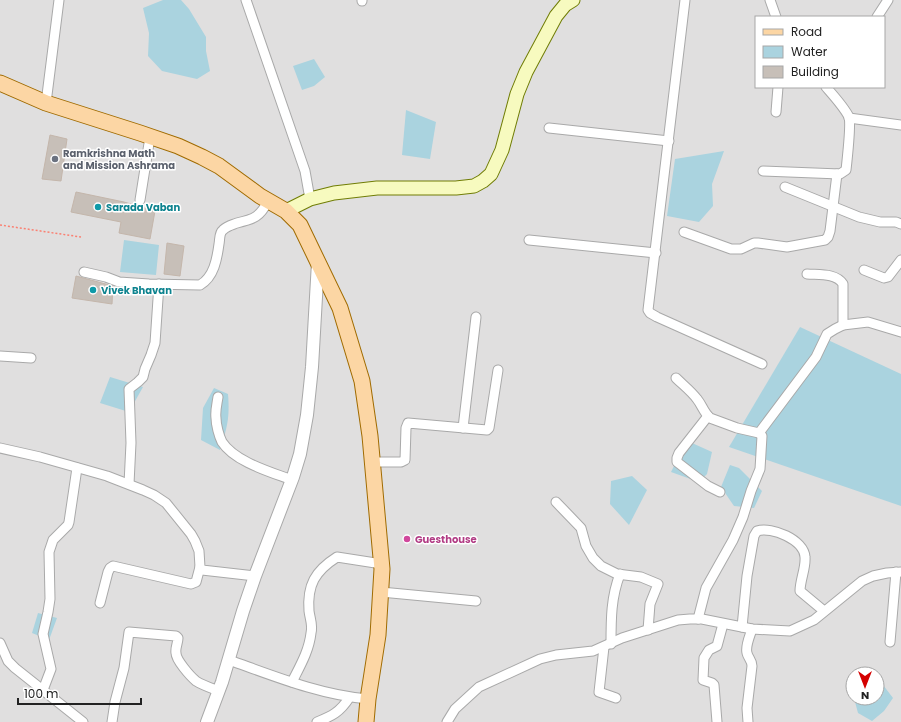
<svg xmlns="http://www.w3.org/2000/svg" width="901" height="722" font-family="Poppins,sans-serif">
	<rect width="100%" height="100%" fill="#f2efe9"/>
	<path fill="#e0dfdf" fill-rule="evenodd" d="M 0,0 L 901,0 L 901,722 L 0,722 ZM 756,17 L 884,17 L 884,87 L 756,87 ZM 853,674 L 877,674 L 877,698 L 853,698 Z"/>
	<g fill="#aad3df">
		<polygon points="163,0 181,0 189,9 206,37 206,51 210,71 197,79 162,71 148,56 149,33 143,8"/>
		<polygon points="314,59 325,77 314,86 302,90 293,66"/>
		<polygon points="406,110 436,122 430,159 402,155"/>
		<polygon points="724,151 712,184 713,206 699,222 667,216 675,159"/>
		<polygon points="124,240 159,245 156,275 120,272"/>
		<polygon points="800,327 901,374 901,506 729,447"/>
		<polygon points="110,377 143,387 129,412 100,403"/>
		<path d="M 214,388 L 228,394 C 230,418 227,428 220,450 L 201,440 L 203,408 Z"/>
		<polygon points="692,443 712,452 707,474 699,482 671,472 679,456"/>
		<polygon points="730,465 739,468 762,491 754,508 734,506 721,487"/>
		<polygon points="632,476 647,490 629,525 610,504 611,481"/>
		<polygon points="38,613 57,618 49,640 32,633"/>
		<polygon points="877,681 880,681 893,698 884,711 872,721 858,713 854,698 877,698"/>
	</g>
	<g fill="#c7bfb8" stroke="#c4b6ab">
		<polygon points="50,135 67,139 61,181 42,179"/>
		<polygon points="76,192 124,202 155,211 150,239 119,233 121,222 71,212"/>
		<polygon points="167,243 184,246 180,276 164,274"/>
		<polygon points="76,276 113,286 112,304 72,298"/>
	</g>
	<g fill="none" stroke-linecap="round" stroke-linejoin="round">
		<defs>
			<g id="minor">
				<polyline points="246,0 305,171 310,199"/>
				<polyline points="685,0 648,310 650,313 657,317 762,364"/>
				<polyline points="770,0 776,17"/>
				<polyline points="362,1 362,0"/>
				<polyline points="877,17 888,0"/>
				<polyline points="46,103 59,0"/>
				<polyline points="776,112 778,87"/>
				<polyline points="849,118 901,125"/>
				<polyline points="549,128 669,141"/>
				<path d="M 763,171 L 840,174 L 846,170 C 847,161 851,124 849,117 C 844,107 833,95 826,87"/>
				<polyline points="785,187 859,217 880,222 896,222 901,224"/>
				<polyline points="140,200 150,137"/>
				<polyline points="684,232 731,249 741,249 754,243 758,243 787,247 825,240 828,237 830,231 837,174"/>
				<polyline points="529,240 656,253"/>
				<polyline points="864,270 884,278 888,277 901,260"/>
				<path d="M 84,272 L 106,277 L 119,282 L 149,284 L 200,285 C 214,277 217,259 219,244 C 220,239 219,233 223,230 C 227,226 232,225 237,223 C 254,219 260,217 268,201"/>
				<path d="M 807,274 C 819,275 836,273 843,284 L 843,325"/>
				<polyline points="0,356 31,358"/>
				<path d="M 676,378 C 683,385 691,391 697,399 C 702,405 704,413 710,418 L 737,428 L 759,433 L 762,436 L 760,469 L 751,491 L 743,517 L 733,540 L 706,588 L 698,619"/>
				<path d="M 218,397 C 217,404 215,411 216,418 C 216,425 219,436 222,442 C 235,462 271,472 292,480"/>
				<polyline points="708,416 679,453 677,458 677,462 708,486 720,492"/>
				<polyline points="463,428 476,317"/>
				<polyline points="759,433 816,357 827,334 835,329 843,325 868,322 901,332"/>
				<polyline points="0,448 40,457 107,476 143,490 154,495 166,503 191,534 195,541 199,551 200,567 202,570 255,576"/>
				<polyline points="372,462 401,462 405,460 406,428 408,423 487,430 489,428 498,370"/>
				<polyline points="129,484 131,443 129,389 138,382 143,377 145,369 151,355 155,343 159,284"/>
				<polyline points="556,502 581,528 586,546 593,558 601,566 617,574 641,577 658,584 650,604 648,630"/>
				<polyline points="381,592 476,601"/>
				<polyline points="100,603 108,572 110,568 113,566 191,584 196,582 200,567"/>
				<path d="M 742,627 L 747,576 L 754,536 L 757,531 C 772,526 804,540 805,557 C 806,568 800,580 800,591 L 824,611"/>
				<polyline points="890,642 896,572"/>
				<polyline points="0,643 8,661 15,668 83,722"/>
				<path d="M 611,644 C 611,619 611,597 620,574"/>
				<polyline points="604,647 599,692 616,698"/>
				<path d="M 229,660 C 274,676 320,695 368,699"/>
				<path d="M 292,682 C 300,666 309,651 311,633 C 313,625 310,619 309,611 C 307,585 315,571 337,557 L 382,564"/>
				<polyline points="43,690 51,669 43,634 48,612 50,599 49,552 53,540 68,525 69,522 77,468"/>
				<path d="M 112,722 L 115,702 L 124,668 L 129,632 L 176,636 L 178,638 C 178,643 175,648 176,653 C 176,660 190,676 196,681 C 202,685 211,688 219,691"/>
				<path d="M 317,722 C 332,716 340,712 349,698"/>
				<polyline points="447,722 455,709 479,687 540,659 556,655 593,651 622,638 678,620 690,619 702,619 752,629 790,631 814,620 862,581 873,576 887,573 901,572"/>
				<polyline points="717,722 714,685 712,683 703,680 704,658 709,650 717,646 723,624"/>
				<path d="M 748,722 L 747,708 L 752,666 C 752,660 748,658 747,653 C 745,646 750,636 752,629"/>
			</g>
			<polyline id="tertiary" points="207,722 222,682 243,611 255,576 293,477 300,454 307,415 312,367 318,262"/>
			<polyline id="secondary" points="286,211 310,199 334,193 377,188 456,188 474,186 483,181 491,174 502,150 517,94 526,72 556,16 565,5 573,0"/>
			<polyline id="primary" points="0,83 46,103 140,133 178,146 202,157 219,166 260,196 286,211 300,225 340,308 362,381 370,436 382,569 378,635 368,699 366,722"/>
		</defs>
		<use href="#minor" stroke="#a9a9a9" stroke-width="11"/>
		<use href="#tertiary" stroke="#a9a9a9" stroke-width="14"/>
		<use href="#secondary" stroke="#707d05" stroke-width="15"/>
		<use href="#primary" stroke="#a06b00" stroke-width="17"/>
		<polyline stroke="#fa8072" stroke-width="1.5" stroke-dasharray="2 2" stroke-linecap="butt" points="0,225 81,237"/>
		<use href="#minor" stroke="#fff" stroke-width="9"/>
		<use href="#tertiary" stroke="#fff" stroke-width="12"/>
		<use href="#secondary" stroke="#f7fabf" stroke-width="13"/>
		<use href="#primary" stroke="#fcd6a4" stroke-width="15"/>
	</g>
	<circle fill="#6b7280" stroke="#fff" stroke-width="1.5" cx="55" cy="159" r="4"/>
	<g fill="#0f9aa8" stroke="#fff" stroke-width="1.5">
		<circle cx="98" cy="207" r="4"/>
		<circle cx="93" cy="290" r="4"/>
	</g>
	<circle fill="#d1479c" stroke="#fff" stroke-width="1.5" cx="407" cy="539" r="4"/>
	<g text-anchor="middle" stroke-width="3" stroke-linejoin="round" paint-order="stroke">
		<g font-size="10" font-weight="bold" fill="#5b616d" stroke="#fff" text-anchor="start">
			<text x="63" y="157">Ramkrishna Math<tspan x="63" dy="12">and Mission Ashrama</tspan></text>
		</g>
		<g font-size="10" font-weight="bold" fill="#0d838f" stroke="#fff" text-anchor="start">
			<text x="106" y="211">Sarada Vaban</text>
			<text x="101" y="294">Vivek Bhavan</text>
		</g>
		<g font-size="10" font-weight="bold" fill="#b23c85" stroke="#fff" text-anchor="start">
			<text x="415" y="543">Guesthouse</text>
		</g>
	</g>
	<rect x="755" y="16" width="130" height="72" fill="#ffffff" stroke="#a7a7a7"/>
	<rect x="763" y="29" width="20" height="6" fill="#fcd6a4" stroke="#a7a7a7"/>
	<text x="791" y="36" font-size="12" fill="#222222">Road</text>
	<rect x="763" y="46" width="20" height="12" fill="#aad3df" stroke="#a7a7a7"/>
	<text x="791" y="56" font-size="12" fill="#222222">Water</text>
	<rect x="763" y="66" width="20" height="12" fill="#c7bfb8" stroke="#a7a7a7"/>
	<text x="791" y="76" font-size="12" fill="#222222">Building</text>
	<g transform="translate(865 686) rotate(180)"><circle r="19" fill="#ffffff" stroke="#a7a7a7"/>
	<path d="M0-3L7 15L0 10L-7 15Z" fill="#d40000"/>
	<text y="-6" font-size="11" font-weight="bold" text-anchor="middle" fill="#222222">N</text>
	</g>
	<path d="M18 698v6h123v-6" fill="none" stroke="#222222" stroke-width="2"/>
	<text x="24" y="698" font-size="12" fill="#222222" stroke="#ffffff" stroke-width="3" paint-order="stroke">100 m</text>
</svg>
